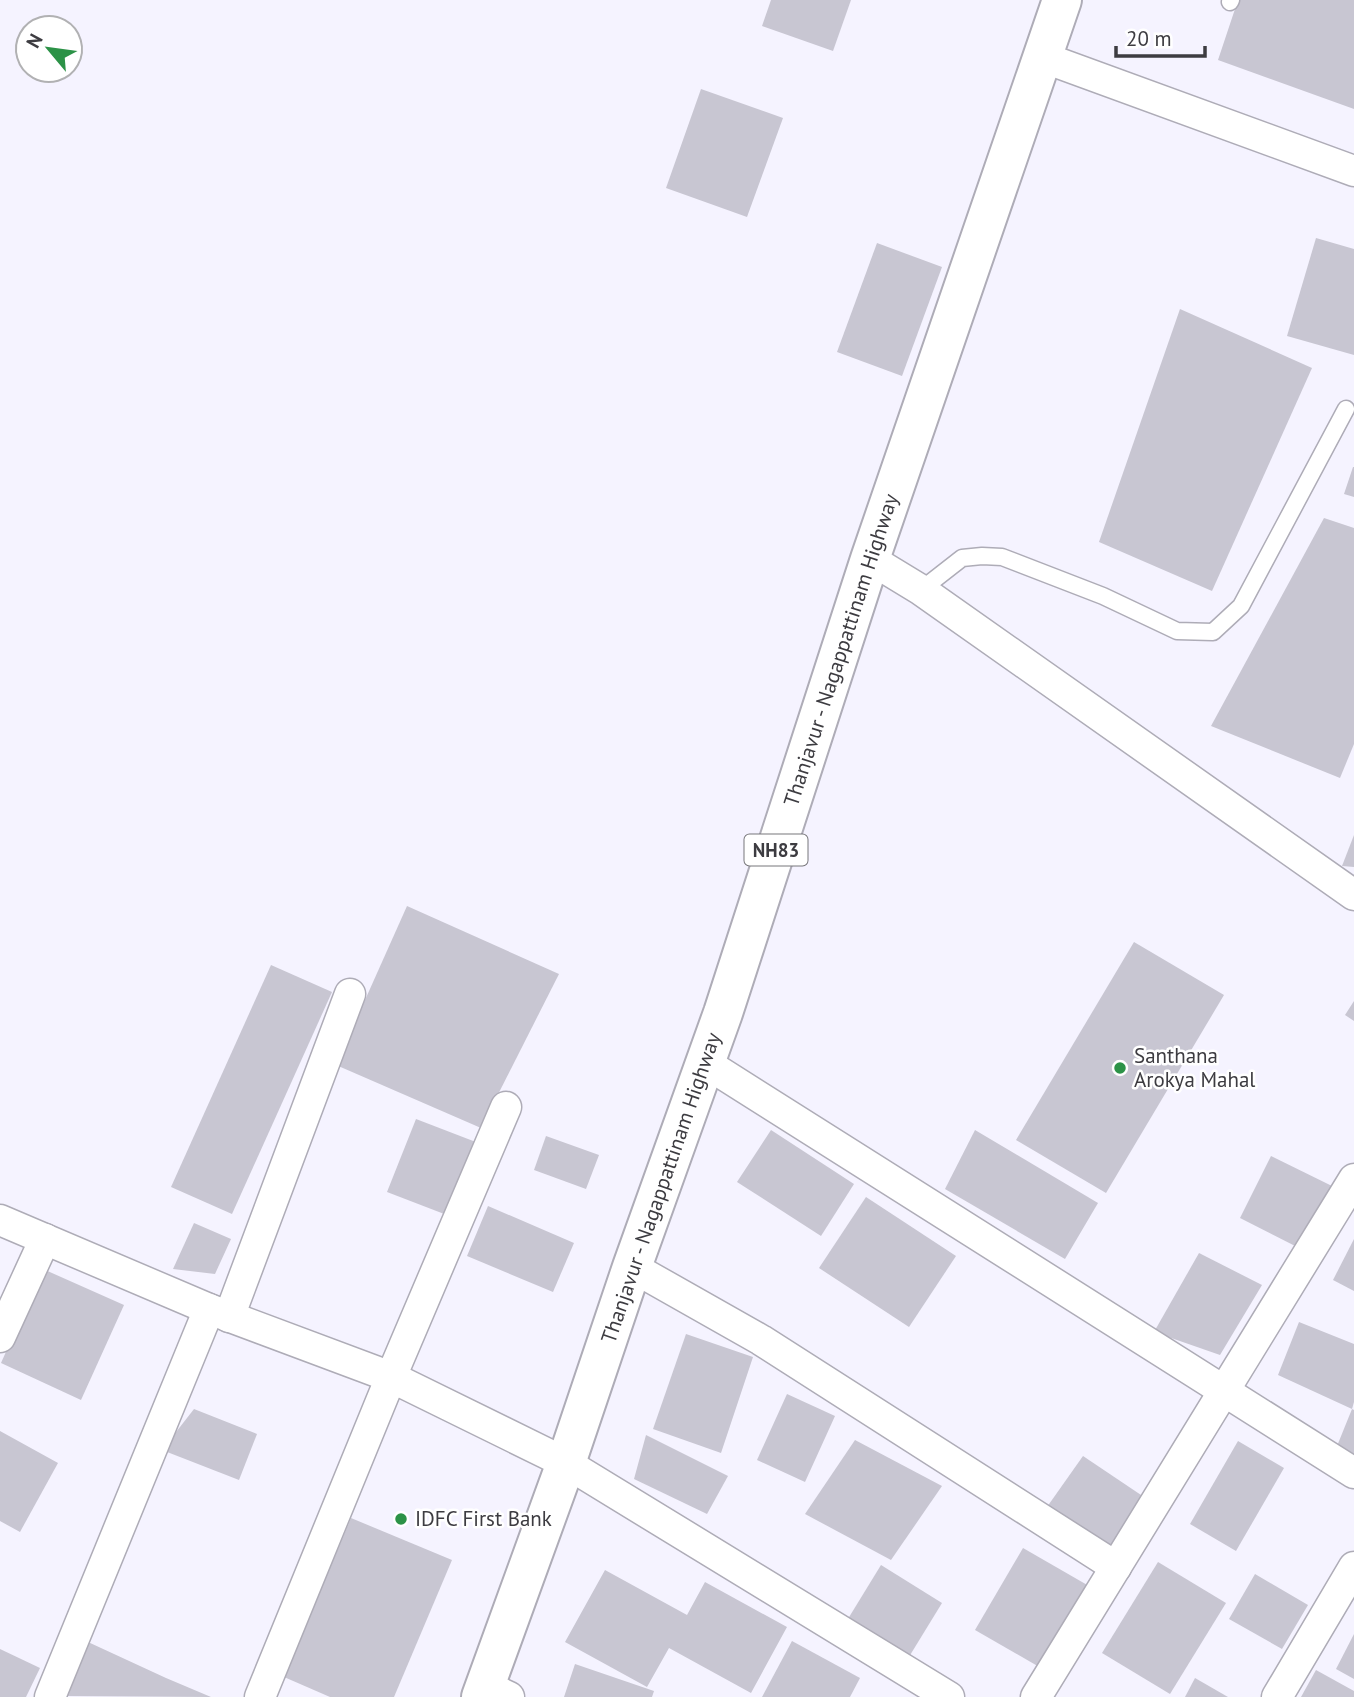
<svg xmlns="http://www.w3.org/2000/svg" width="1354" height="1697" font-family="'PT Sans',sans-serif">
	<rect width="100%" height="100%" fill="#f5f3ff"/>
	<g fill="#c8c6d2">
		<polygon points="771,0 851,0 833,51 762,26"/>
		<polygon points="1238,0 1354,0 1354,109 1218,60"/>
		<polygon points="701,89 783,118 747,217 666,188"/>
		<polygon points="1316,238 1354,249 1354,355 1287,336"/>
		<polygon points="877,243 942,267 902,376 837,352"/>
		<polygon points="1180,309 1312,368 1212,591 1099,542"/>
		<polygon points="1353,467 1354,467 1354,497 1344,494"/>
		<polygon points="1324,518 1354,528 1354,744 1340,778 1211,726"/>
		<polygon points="1354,835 1354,867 1342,866"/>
		<polygon points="407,906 559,974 481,1128 336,1065"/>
		<polygon points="1134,942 1224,995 1106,1193 1016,1140"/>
		<polygon points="271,965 332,992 232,1214 171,1187"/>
		<polygon points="1354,1001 1354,1021 1345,1015"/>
		<polygon points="416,1119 481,1144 452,1217 387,1192"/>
		<polygon points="771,1130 854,1184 821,1236 737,1182"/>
		<polygon points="975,1130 1098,1203 1065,1259 945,1189"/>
		<polygon points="546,1136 599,1155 586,1189 534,1170"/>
		<polygon points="1271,1156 1332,1186 1301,1249 1240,1218"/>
		<polygon points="866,1197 956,1256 909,1327 819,1268"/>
		<polygon points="488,1206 574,1243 553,1292 467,1256"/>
		<polygon points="194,1223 231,1239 215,1274 173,1269"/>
		<polygon points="1354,1239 1354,1291 1333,1280"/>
		<polygon points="1199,1253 1262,1285 1220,1355 1154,1332"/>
		<polygon points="43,1269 124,1305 81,1400 1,1363"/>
		<polygon points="1299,1322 1354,1344 1354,1402 1352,1409 1278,1375"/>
		<polygon points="686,1334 753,1357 721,1453 653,1429"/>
		<polygon points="787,1394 835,1416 805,1482 757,1460"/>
		<polygon points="194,1409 257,1434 239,1480 162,1450"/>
		<polygon points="1352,1409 1354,1410 1354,1460 1335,1451"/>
		<polygon points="0,1431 58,1463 20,1532 0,1521"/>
		<polygon points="646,1435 728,1476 707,1514 634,1479"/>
		<polygon points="855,1440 942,1486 891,1560 805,1514"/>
		<polygon points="1238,1441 1284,1468 1236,1551 1190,1524"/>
		<polygon points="1083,1456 1147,1499 1112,1551 1047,1507"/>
		<polygon points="351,1518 452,1560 394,1697 330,1697 284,1677"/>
		<polygon points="1023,1548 1089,1586 1041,1668 975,1630"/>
		<polygon points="1158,1562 1226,1603 1170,1694 1102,1653"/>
		<polygon points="881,1565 942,1603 904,1665 843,1627"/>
		<polygon points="605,1570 687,1615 705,1582 787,1627 751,1693 669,1648 647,1687 565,1642"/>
		<polygon points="1255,1574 1308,1605 1282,1649 1229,1619"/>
		<polygon points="1354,1634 1354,1679 1336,1669"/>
		<polygon points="792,1641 860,1678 850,1697 762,1697"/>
		<polygon points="88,1642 166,1678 211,1697 66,1696"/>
		<polygon points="0,1649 40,1668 26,1697 0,1697"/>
		<polygon points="575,1664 654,1691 652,1697 564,1697"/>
		<polygon points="1316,1670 1354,1691 1354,1697 1301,1697"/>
		<polygon points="1195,1678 1228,1697 1185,1697"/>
	</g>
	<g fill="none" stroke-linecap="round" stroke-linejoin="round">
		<defs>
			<g id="lane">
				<polyline points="1230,2 1231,0"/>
				<polyline points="921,590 962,558 982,556 1002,557 1103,596 1177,631 1213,632 1241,606 1346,409"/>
			</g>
			<g id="street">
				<polyline points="1042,57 1354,171"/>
				<polyline points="870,559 921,590 1354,895"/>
				<polyline points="704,1062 1354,1473"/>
				<polyline points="0,1220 209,1309 391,1377 566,1463 949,1697"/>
				<polyline points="632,1267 761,1340 1116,1567"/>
				<polyline points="229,1317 350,994"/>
				<polyline points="0,1337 45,1239"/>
				<polyline points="486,1686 509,1697"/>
				<polyline points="50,1697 209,1309"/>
				<polyline points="260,1697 391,1377 506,1107"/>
				<polyline points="1036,1697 1354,1179"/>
				<polyline points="1277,1697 1354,1567"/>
			</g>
			<polyline id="highway" points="481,1697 566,1463 632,1267 723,1013 870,559 1062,0"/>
		</defs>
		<use href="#lane" stroke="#aeacb7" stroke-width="19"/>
		<use href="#street" stroke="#aeacb7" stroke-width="33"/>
		<use href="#highway" stroke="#aeacb7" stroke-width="42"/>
		<use href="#lane" stroke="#fff" stroke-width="16"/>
		<use href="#street" stroke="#fff" stroke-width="30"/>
		<use href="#highway" stroke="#fff" stroke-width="38"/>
	</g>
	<g fill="#2c9247" stroke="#fff" stroke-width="2.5">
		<circle cx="1120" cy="1068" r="7"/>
		<circle cx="401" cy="1519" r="7"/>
	</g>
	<g text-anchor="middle" stroke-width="5" stroke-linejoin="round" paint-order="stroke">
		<rect fill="#fff" stroke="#77767a" stroke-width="2" x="744.5" y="834.5" width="63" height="31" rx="5"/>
		<g font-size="19" font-weight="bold" fill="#3d3c41">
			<text x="776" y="857">NH83</text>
		</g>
		<g font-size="21" fill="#3d3c41" stroke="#fff">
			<text transform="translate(841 650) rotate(-72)" y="7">Thanjavur - Nagappattinam Highway</text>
			<text transform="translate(661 1188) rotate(-71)" y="7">Thanjavur - Nagappattinam Highway</text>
		</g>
		<g font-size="21" fill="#3d3c41" stroke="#fff" text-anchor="start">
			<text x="1134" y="1063">Santhana<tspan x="1134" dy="24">Arokya Mahal</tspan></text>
			<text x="415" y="1526">IDFC First Bank</text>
		</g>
	</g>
	<g transform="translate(49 49) rotate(299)"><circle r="33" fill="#ffffff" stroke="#b1b1b3" stroke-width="2"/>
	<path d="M0-5L12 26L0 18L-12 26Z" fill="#2c9247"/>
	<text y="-10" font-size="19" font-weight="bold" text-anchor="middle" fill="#3d3c41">N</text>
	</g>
	<path d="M1116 46v10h89v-10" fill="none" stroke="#3d3c41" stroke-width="3.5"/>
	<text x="1126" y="46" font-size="21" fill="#3d3c41" stroke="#ffffff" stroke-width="5" paint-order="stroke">20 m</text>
</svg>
